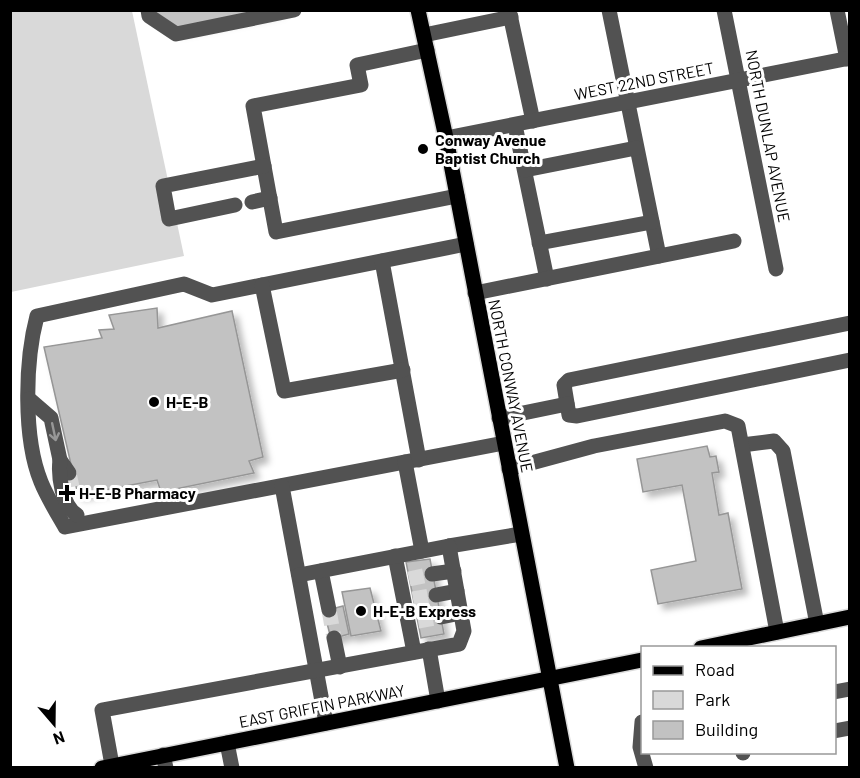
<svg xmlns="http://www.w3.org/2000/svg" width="860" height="778" font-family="Barlow,sans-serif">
	<defs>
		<filter id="shadow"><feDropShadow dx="5.5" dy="5.5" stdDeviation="3" flood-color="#0004"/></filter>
	</defs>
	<rect width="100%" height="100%" fill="#fff"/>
	<polygon fill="#d9d9d9" points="11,11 132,11 184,256 11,292"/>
	<g fill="#c2c2c2" stroke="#969696" stroke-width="1.5" filter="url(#shadow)">
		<polygon points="152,10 279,10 176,30"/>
		<polygon points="157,308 158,328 232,311 263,457 249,461 254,473 161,492 157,480 78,495 44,347 102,338 99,330 114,329 109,315"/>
		<polygon points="707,446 710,457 716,456 719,472 712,473 719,515 728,513 742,589 658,604 651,570 696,561 682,485 643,492 637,459"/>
		<polygon points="430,559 444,634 421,638 406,562"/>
		<polygon points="370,588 381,631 351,636 342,592"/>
		<polygon points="343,606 349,634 331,639 324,611"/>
	</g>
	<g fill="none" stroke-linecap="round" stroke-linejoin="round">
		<g stroke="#d9d9d9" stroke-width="15" stroke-dasharray="15 8" stroke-linecap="butt">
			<polyline points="69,473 72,487"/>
			<polyline points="409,579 432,574"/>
			<polyline points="413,599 436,595"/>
			<polyline points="329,610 334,638"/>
			<polyline points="418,621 441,617"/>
		</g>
		<defs>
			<g id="major">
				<polyline points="418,10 446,138 567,768"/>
				<polyline points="701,648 850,617"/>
				<polyline points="102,768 642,660"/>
			</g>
		</defs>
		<use href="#major" stroke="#dbdbdb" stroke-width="18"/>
		<g stroke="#525252" stroke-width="15">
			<polyline points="148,10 149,16 176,34 294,10"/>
			<polyline points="509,10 533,121"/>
			<polyline points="609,10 659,256"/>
			<polyline points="724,10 776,269"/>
			<polyline points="837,10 847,59"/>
			<polyline points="424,35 511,17"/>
			<polyline points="427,50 357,65 361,85 253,106 276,232 457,196"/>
			<polyline points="515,125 547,279"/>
			<polyline points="446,138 850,58"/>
			<polyline points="525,170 636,148"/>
			<polyline points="252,202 270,198"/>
			<polyline points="235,205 169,219 163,186 264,166"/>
			<polyline points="539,243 652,222"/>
			<path d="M 466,244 L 212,295 L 184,284 L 37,316 C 25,361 23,438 41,482 C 47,497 57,513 65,527 L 504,443"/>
			<polyline points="382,261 419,460"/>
			<polyline points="262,285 284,391 403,370"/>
			<polyline points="475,293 734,241"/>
			<polyline points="850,323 569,380 564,385 569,415 577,416 850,360"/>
			<polyline points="29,399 51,418 60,460 69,473"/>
			<polyline points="499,418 567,404"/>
			<polyline points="742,445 774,441 783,451 817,624"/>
			<path d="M 60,460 C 58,476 62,506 77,515"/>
			<polyline points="405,462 422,551"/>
			<polyline points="509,469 594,446 725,421 738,426 777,632"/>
			<polyline points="282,486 326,723"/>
			<polyline points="449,546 521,534"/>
			<polyline points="395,556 414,652"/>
			<polyline points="321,571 329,610"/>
			<polyline points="432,574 454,571"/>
			<polyline points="436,595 457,591"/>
			<polyline points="441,617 461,613"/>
			<polyline points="334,638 340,667"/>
			<polyline points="429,649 438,701"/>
			<polyline points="834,692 850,689"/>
			<polyline points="642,722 640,747 646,768"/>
			<polyline points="834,731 850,728"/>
			<polyline points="227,743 232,768"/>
			<polyline points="743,752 743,753"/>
			<polyline points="163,755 166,768"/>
			<polyline points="112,765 102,710 459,644 464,631 449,546 299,575"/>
		</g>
		<use href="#major" stroke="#000" stroke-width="15"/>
	</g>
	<defs><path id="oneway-shaft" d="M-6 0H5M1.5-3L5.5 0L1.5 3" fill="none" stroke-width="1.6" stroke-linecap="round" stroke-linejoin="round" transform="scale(1.5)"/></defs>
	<use stroke="#979797" href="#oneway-shaft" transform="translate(54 432) rotate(78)"/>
	<g fill="#000" stroke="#fff" stroke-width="2">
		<circle cx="423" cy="149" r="6"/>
		<circle cx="154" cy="402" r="6"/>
		<path d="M64 484h6v6h6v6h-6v6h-6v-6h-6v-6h6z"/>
		<circle cx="361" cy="611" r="6"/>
	</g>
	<g text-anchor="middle" stroke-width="6" stroke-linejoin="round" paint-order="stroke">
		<g font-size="16" fill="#000" stroke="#fff">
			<text transform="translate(644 81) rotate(-11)" y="6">WEST 22ND STREET</text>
			<text transform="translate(768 136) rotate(79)" y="6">NORTH DUNLAP AVENUE</text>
			<text transform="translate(511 386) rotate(79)" y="6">NORTH CONWAY AVENUE</text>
			<text transform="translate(322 706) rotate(-11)" y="6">EAST GRIFFIN PARKWAY</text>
		</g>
		<g font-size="16" font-weight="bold" fill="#000" stroke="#fff" text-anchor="start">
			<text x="435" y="146">Conway Avenue<tspan x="435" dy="18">Baptist Church</tspan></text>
			<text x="166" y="408">H-E-B</text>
			<text x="79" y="499">H-E-B Pharmacy</text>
			<text x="373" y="617">H-E-B Express</text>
		</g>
	</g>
	<rect width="860" height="778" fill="none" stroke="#000000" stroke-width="24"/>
	<rect x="641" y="646" width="195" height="108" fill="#ffffff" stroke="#999999" stroke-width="1.5"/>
	<rect x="653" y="666" width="30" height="9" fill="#000000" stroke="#999999" stroke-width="1.5"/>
	<text x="695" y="676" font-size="18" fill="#000000">Road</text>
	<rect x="653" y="691" width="30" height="18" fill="#d9d9d9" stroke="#999999" stroke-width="1.5"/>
	<text x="695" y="706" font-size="18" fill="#000000">Park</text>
	<rect x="653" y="721" width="30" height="18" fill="#c2c2c2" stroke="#999999" stroke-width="1.5"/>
	<text x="695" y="736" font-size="18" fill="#000000">Building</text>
	<g transform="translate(54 724) rotate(160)" stroke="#ffffff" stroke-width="4.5" paint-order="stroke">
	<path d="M0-4.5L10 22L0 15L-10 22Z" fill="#000000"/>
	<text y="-9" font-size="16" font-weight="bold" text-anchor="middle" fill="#000000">N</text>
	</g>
</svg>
